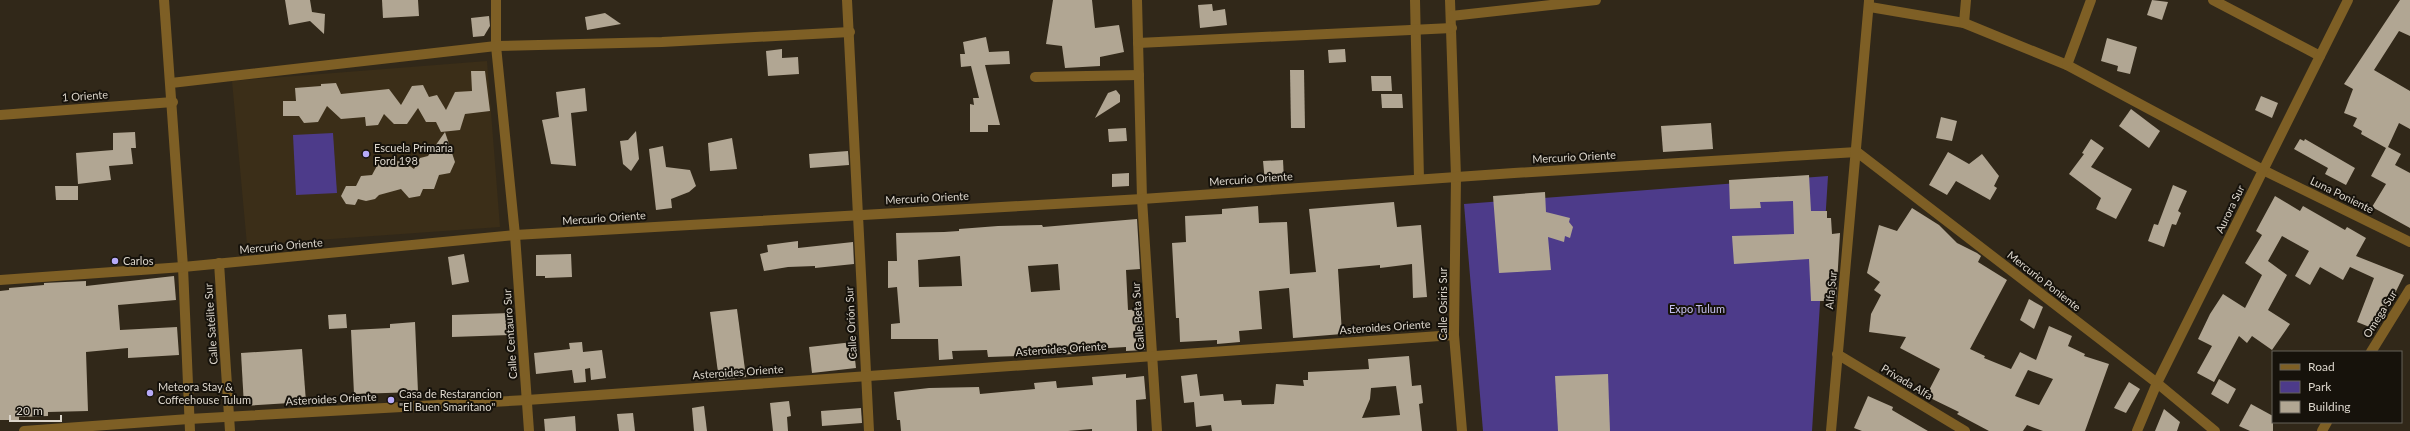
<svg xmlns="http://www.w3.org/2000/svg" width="2410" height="431" font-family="Lato,sans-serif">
	<rect width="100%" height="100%" fill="#312819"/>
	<polygon fill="#3b2e18" points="487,61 500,227 247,245 232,81"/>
	<g fill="#4d3b8a">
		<polygon points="333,133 337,193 296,195 293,135"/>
		<polygon points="1828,176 1812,431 1483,431 1464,204"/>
	</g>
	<g fill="#b1a693" fill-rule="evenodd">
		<polygon points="285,0 310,0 312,12 325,14 324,34 310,21 289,25"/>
		<polygon points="382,0 418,0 419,16 383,18"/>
		<polygon points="1053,0 1092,0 1095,28 1119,25 1124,52 1100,57 1100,66 1065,68 1062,46 1046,44"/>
		<polygon points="2152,0 2168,2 2162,20 2147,15"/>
		<polygon points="2400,0 2410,0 2410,36 2399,31 2374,70 2410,91 2410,129 2399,123 2388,147 2401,154 2395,165 2410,173 2410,228 2372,207 2386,184 2371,176 2386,148 2361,134 2362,131 2353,126 2357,118 2344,113 2353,89 2344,84"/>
		<polygon points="1212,4 1213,11 1225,9 1227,25 1200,28 1198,5"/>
		<polygon points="605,13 621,24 587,30 585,17"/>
		<polygon points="489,16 490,26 484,36 473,37 471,18"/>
		<polygon points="986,37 989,52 1009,51 1010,64 985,65 1000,125 988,125 988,132 970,132 970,104 974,105 973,98 979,98 971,66 961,67 960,54 965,54 963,42"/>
		<polygon points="2107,38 2137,47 2130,74 2117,71 2118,66 2101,61"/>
		<polygon points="782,49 782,58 798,57 799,74 768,76 766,51"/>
		<polygon points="1345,49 1346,62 1329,63 1328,50"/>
		<polygon points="1290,70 1304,70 1305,128 1291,128"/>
		<polygon points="471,71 485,71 490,111 465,114 460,130 441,132 436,122 426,122 418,108 407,124 394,124 384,114 378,125 366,126 365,117 341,119 327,106 318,122 304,123 299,116 283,116 283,101 296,101 295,88 321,86 321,84 336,83 341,94 389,89 401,105 412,86 423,85 429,97 437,95 446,110 455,92 472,91"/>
		<polygon points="1371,76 1391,76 1392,91 1372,91"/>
		<polygon points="585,88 587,111 571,113 576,166 551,164 542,120 559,117 556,92"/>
		<polygon points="1116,90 1120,95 1120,102 1095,118 1108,93"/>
		<polygon points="1381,94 1402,94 1403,108 1382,108"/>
		<polygon points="2261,96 2278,103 2272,118 2255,110"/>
		<polygon points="2131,109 2160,131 2149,148 2119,126"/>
		<polygon points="1941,117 1957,121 1952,141 1936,138"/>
		<polygon points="1711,123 1713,149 1663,152 1661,126"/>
		<polygon points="1126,128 1127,141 1109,142 1108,129"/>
		<polygon points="636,131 639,159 631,171 623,164 620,141 628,140"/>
		<polygon points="135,132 136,148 131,148 133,164 109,166 111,180 78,184 76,153 113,150 113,133"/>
		<polygon points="445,132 455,162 450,173 439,175 434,189 423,189 420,196 409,198 401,189 379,195 375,199 366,201 358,199 355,205 346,204 341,196 346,186 356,186 361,176 372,175 379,162 403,161 414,169 420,158 428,156"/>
		<polygon points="732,138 737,169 710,171 708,143"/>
		<polygon points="2091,139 2104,148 2091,167 2132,189 2116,219 2096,209 2101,198 2069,174 2084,154 2082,153"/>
		<polygon points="2300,139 2304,141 2305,139 2355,168 2346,185 2325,174 2328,168 2294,149"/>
		<polygon points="663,146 666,167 690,170 696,186 689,192 671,199 672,208 656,210 649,149"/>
		<polygon points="848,151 849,165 810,168 809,154"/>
		<polygon points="1948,152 1969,164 1982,154 1999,176 1994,186 1997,188 1990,200 1956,181 1947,195 1929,185"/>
		<polygon points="1283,160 1284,180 1265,182 1263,161"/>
		<polygon points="1129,173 1129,186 1112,187 1112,174"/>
		<polygon points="1809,175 1811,211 1827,211 1827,218 1831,218 1832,234 1840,233 1836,301 1811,301 1809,259 1734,264 1732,236 1794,234 1793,201 1760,202 1761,208 1730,209 1729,180"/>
		<polygon points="2173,185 2187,191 2178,211 2181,213 2176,225 2172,224 2164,247 2148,241 2154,224 2158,225"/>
		<polygon points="55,186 78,186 78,200 56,200"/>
		<polygon points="1545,192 1546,212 1570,218 1569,222 1573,227 1570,238 1565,236 1564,242 1548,237 1551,270 1499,273 1493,196"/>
		<polygon points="2275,196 2300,211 2303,206 2345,230 2347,227 2366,238 2356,256 2404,275 2377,330 2357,322 2374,278 2350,267 2343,280 2320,267 2310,285 2295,276 2309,251 2282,236 2268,261 2287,275 2268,310 2290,324 2272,350 2252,336 2247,343 2239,336 2214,382 2197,373 2212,346 2198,339 2210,314 2223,294 2245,308 2262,275 2245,263 2262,235 2256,231"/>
		<polygon points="1394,202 1397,227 1421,225 1427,297 1413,298 1412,264 1380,268 1380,265 1338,269 1342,334 1293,338 1289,288 1259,291 1262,329 1239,331 1240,342 1217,344 1217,340 1180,342 1179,318 1176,318 1172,243 1186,242 1185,216 1222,214 1222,209 1258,206 1259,223 1287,222 1290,274 1316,272 1309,209"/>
		<path d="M 1912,208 L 1939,225 L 1957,243 L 1977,253 L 1981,256 L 1978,262 L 2007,280 L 1970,349 L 1985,356 L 1984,358 L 2011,369 L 2020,352 L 2036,360 L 2049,326 L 2072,336 L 2068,346 L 2085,354 L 2084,356 L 2109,364 L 2085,431 L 2043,431 L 2027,425 L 2023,431 L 1989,431 L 1957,414 L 1959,412 L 1926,396 L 1940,369 L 1900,348 L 1906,337 L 1869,332 L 1871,314 L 1881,295 L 1874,290 L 1880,282 L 1867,273 L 1879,225 L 1897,231 ZM 2028,370 L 2053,379 L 2039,405 L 2015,396 Z"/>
		<path d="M 1137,219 L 1140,269 L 1126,270 L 1128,310 L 1143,309 L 1145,350 L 1126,351 L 1126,347 L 1075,350 L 1075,354 L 988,357 L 987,350 L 952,351 L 953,359 L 939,360 L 938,339 L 891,339 L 891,324 L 900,323 L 897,287 L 888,288 L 888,261 L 897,261 L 896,233 L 944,232 L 959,231 L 959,229 L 998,226 L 1042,225 L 1043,227 ZM 960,256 L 962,286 L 919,287 L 918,260 ZM 1058,264 L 1060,290 L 1031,292 L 1028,266 Z"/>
		<polygon points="798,241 798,248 853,242 854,264 815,268 815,266 788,267 764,271 760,254 768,252 767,245"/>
		<polygon points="464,254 469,282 452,285 448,257"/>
		<polygon points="571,254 572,277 545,278 545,276 536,276 536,255"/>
		<polygon points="174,276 176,300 118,305 120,330 177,327 179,355 128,358 128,348 86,352 88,411 48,412 48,416 19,417 19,420 0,420 0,291 9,290 9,288 44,285 44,283 86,281 86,286"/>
		<polygon points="2029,299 2043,307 2034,329 2020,320"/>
		<polygon points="737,309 746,377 719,380 710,312"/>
		<polygon points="511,313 511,335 452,337 452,315"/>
		<polygon points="346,314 347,328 329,329 328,315"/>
		<polygon points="415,322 418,392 354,394 351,330 390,328 390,324"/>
		<polygon points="582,342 583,352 602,350 606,378 591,380 590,368 585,369 586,382 574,383 572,370 536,374 534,353 570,349 569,343"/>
		<polygon points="853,342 856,368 812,373 809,347"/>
		<polygon points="302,349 306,402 244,406 241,353"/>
		<path d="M 1409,356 L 1412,386 L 1421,385 L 1423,403 L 1419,404 L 1422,431 L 1212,431 L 1211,425 L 1196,427 L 1194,402 L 1184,403 L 1181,376 L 1197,374 L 1200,396 L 1223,394 L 1224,401 L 1241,400 L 1242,405 L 1274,404 L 1276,384 L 1304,386 L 1303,380 L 1308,380 L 1308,372 L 1369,369 L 1368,359 ZM 1396,386 L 1400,415 L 1362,418 L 1370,399 L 1371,388 Z"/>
		<polygon points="1126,374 1126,378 1144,376 1146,399 1136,400 1137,431 1092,431 1092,429 1068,431 901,431 900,420 897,420 894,392 929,388 979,387 980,394 1035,389 1034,383 1056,381 1057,388 1093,385 1092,377"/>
		<polygon points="1608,374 1610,431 1558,431 1555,376"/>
		<polygon points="2219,379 2236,389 2228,404 2211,394"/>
		<polygon points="2129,382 2140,389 2126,413 2114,408"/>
		<polygon points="1868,396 1893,407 1892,410 1928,431 1862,431 1854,428"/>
		<polygon points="789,401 791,416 787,417 788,431 773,431 770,403"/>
		<polygon points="2251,404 2273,416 2273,431 2250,431 2239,426"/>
		<polygon points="704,406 707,431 694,431 692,408"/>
		<polygon points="861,408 862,423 822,426 821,411"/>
		<polygon points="2164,409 2180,422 2177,431 2155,431"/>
		<polygon points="633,413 635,431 619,431 617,414"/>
		<polygon points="575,416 576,431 545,431 544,419"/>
	</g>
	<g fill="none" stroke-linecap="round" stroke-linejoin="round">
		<g stroke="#7e5f25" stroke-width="10">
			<polyline points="164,0 183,267 190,431"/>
			<polyline points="496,0 496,46 515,235 529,431"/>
			<polyline points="847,0 869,431"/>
			<polyline points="1137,0 1142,199 1157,431"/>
			<polyline points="1415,0 1419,179"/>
			<polyline points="1450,0 1456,177 1454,335 1462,431"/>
			<polyline points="2213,0 2320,56"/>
			<polyline points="1870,7 1964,23 2067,65 2263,170 2410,242"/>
			<polyline points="1451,16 1596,0"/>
			<polyline points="1964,23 1966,0"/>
			<polyline points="1138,43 1452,28"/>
			<polyline points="2067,65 2091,0"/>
			<polyline points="1035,77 1139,75"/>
			<polyline points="171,83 496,46 662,42 850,32"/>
			<polyline points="0,115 173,102"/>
			<polyline points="1857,152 2157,383 2215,431"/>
			<polyline points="219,263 230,431"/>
			<polyline points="0,280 183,267 515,235 1142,199 1514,173 1857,152"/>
			<polyline points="2371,352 2410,289"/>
			<polyline points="1837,354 1965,431"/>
			<polyline points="24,431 189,419 527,400 1454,335"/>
			<polyline points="1831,431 1869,1"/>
			<polyline points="2137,431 2157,383 2348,0"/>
			<polyline points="2322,431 2327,422"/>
		</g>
	</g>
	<g fill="#b7abf8" stroke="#16120b" stroke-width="1.5">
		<circle cx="366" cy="154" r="4"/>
		<circle cx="115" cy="261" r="4"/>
		<circle cx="150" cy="393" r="4"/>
		<circle cx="391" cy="400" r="4"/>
	</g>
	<g text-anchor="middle" stroke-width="4" stroke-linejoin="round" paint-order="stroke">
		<g font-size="11" fill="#dbd5cb" stroke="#16120b">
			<text transform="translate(85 96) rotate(-4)" y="4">1 Oriente</text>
			<text transform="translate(1574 157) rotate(-3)" y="4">Mercurio Oriente</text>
			<text transform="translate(1251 179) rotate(-4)" y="4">Mercurio Oriente</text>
			<text transform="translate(2342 195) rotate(26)" y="4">Luna Poniente</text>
			<text transform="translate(927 198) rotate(-3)" y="4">Mercurio Oriente</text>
			<text transform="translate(2230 209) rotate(-64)" y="4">Aurora Sur</text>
			<text transform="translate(604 218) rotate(-4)" y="4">Mercurio Oriente</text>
			<text transform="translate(281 246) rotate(-5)" y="4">Mercurio Oriente</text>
			<text transform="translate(2044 281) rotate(38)" y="4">Mercurio Poniente</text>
			<text transform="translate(1831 290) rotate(-84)" y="4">Alfa Sur</text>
			<text transform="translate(1443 304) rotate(-90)" y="4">Calle Osiris Sur</text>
			<text transform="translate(2380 314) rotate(-58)" y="4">Omega Sur</text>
			<text transform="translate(1138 316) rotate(-94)" y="4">Calle Beta Sur</text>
			<text transform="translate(851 323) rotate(-93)" y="4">Calle Orión Sur</text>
			<text transform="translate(211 324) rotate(-94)" y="4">Calle Satélite Sur</text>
			<text transform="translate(1385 327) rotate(-4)" y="4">Asteroides Oriente</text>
			<text transform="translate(510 334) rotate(-94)" y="4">Calle Centauro Sur</text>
			<text transform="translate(1061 349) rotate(-4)" y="4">Asteroides Oriente</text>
			<text transform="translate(738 372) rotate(-4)" y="4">Asteroides Oriente</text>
			<text transform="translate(1907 382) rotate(31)" y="4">Privada Alfa</text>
			<text transform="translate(331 399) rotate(-3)" y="4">Asteroides Oriente</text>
		</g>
		<g font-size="11" fill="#dbd5cb" stroke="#16120b" text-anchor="start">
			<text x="374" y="152">Escuela Primaria<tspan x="374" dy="13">Ford 198</tspan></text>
			<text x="123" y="265">Carlos</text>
			<text x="158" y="391">Meteora Stay &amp;<tspan x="158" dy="13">Coffeehouse Tulum</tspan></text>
			<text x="399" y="398">Casa de Restarancion<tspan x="399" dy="13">"El Buen Smaritano"</tspan></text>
		</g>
		<g font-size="11" fill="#c5c0ed" stroke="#16120b">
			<text x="1697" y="313">Expo Tulum</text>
		</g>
	</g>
	<rect x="2272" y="351" width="130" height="72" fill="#16120b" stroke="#656058"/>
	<rect x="2280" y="364" width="20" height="6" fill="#7e5f25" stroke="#656058"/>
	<text x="2308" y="371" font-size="12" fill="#dbd5cb">Road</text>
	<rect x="2280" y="381" width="20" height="12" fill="#4d3b8a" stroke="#656058"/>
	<text x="2308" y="391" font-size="12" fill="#dbd5cb">Park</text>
	<rect x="2280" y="401" width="20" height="12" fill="#b1a693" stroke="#656058"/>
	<text x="2308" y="411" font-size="12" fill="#dbd5cb">Building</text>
	<path d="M10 415v6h51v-6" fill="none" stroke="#dbd5cb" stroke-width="2"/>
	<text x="16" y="415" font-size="12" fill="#dbd5cb" stroke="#16120b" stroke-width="3" paint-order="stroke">20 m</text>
</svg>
